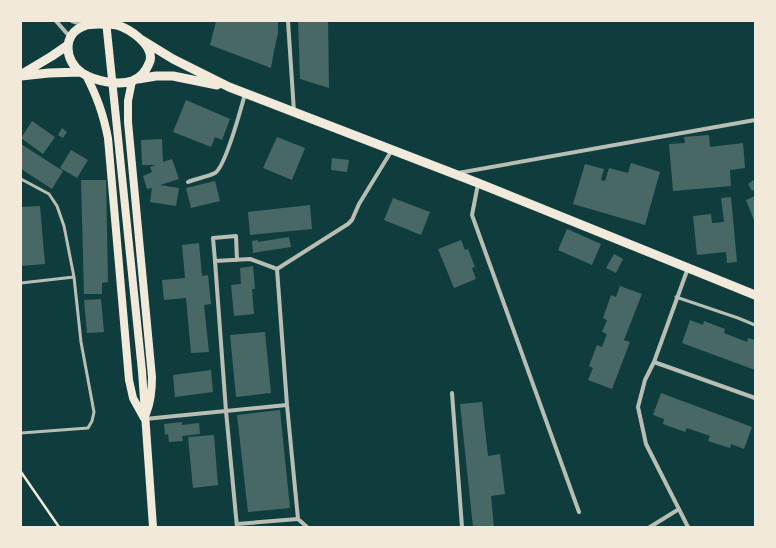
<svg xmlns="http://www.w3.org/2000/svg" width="776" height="548" font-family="'Fira Sans',sans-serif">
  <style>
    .building { fill: #486865 }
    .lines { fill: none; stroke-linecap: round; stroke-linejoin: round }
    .path { stroke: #f1e9da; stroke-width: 2.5 }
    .service { stroke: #b8beb3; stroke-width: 3 }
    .minor { stroke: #b8beb3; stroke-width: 4 }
    .secondary { stroke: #f1e9da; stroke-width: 8 }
    .primary { stroke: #f1e9da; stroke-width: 9 }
  </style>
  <rect width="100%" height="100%" fill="#0f3d3e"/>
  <path class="building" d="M216,21H278V33L274,51L271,68L210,45Z
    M298,21H328L329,88L300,79Z
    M186,100L230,119L222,140L215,137L211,147L173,132Z
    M32,121L55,137L43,154L21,138Z
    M62,128L67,132L63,138L58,135Z
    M709,135L710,147L743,143L745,168L730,170L731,186L673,191L669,144L685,143L684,137Z
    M277,137L305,148L292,180L263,168Z
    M162,139L163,162L172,159L179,179L160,185L179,188L176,206L150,202L152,188L147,189L143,176L152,172L150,167L156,165H142L141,140Z
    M21,144L63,171L52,189L21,169Z
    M71,150L88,160L77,178L60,168Z
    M332,158L349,160L347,172L331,170Z
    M631,163L660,172L645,225L573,204L585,164L604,169L601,180L605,181L609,168L628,173Z
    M755,179V189L752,191L748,184Z
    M81,180H106L108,282L102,283V294H84Z
    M215,181L220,201L191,208L186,188Z
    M755,196V223L746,200Z
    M731,197L737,262L727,263L726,252L697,255L693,216L711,214L712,223L724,222L721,198Z
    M393,198L430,212L421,235L384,220Z
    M310,205L312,229L250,235L248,212Z
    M40,206L45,264L21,266V207Z
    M567,229L601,244L592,265L558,250Z
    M289,237L291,247L253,253L252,241L258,240V242Z
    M461,240L465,250L468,249L475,267L472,268L476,279L454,288L438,249Z
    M199,243L202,276L208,275L211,304L204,305L209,352L191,353L186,298L164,300L162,280L185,278L182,245Z
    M614,254L623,259L616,273L606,268Z
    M253,266L255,289H252L254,314L234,316L231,285L241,284L240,268Z
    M620,286L642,294L624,340L630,342L612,389L588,380L593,368L589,366L597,345L602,347L607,334L602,332L607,320L603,318L611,295L616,297Z
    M101,299L104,332L87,333L84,300Z
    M690,320L703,325L704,321L725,329L724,333L747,342L748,338L755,340V370L682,343Z
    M265,332L271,393L236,397L230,335Z
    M211,370L213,392L175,397L173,375Z
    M661,393L752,427L744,449L731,444L730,448L708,441L710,436L687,428L685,432L663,424L664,419L653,415Z
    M482,402L488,456L500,454L505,494L491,496L494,527H473L460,404Z
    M280,410L290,508L248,512L237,415Z
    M182,422V425L199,423L200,434L182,436L183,441L169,442L168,434L165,435L164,424Z
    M214,435L218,485L193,488L188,437Z"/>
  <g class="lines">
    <path class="path" d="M21,472L59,527"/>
    <path class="service" d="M21,179L49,194L57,206L64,226L74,277L81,342L94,412L92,421L88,428L21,433
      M21,283L74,277
      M676,297L738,318L755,325"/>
    <path class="minor" d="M56,21L70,37
      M72,21L84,25
      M288,21L294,112
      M458,173L755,120
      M188,182C195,179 210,176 215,173C226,166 241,108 245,94
      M478,184L472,215L579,512
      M215,261L213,238L236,236L237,260
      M688,268L654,362L645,380L638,407L646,444L688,527
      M654,362L755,398
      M452,393L462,527
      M145,419L287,405
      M298,519L307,527
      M237,524L298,519L287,405L277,269L348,224L352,220L359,204L392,150
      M237,527L226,411L215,261L250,259L277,269
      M650,527L679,509"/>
    <path class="secondary" d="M106,21L142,371L153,527
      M86,75C97,97 103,113 108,138L129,380L133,398L144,418
      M132,81L128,101V122L152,377C152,390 151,402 146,414"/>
    <path class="primary" d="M99,24C105,24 111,24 117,25C130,29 154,45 150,61C147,69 141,78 132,81C118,86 95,81 82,73C64,61 62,34 84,26C88,24 94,24 99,24Z
      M142,40L173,59L229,87L478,183L755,295
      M22,74L52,56L68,45
      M21,76L49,73L81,72
      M138,79L156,76H173L217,85"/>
  </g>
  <rect width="776" height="548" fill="none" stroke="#f1e9da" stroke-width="44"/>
</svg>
